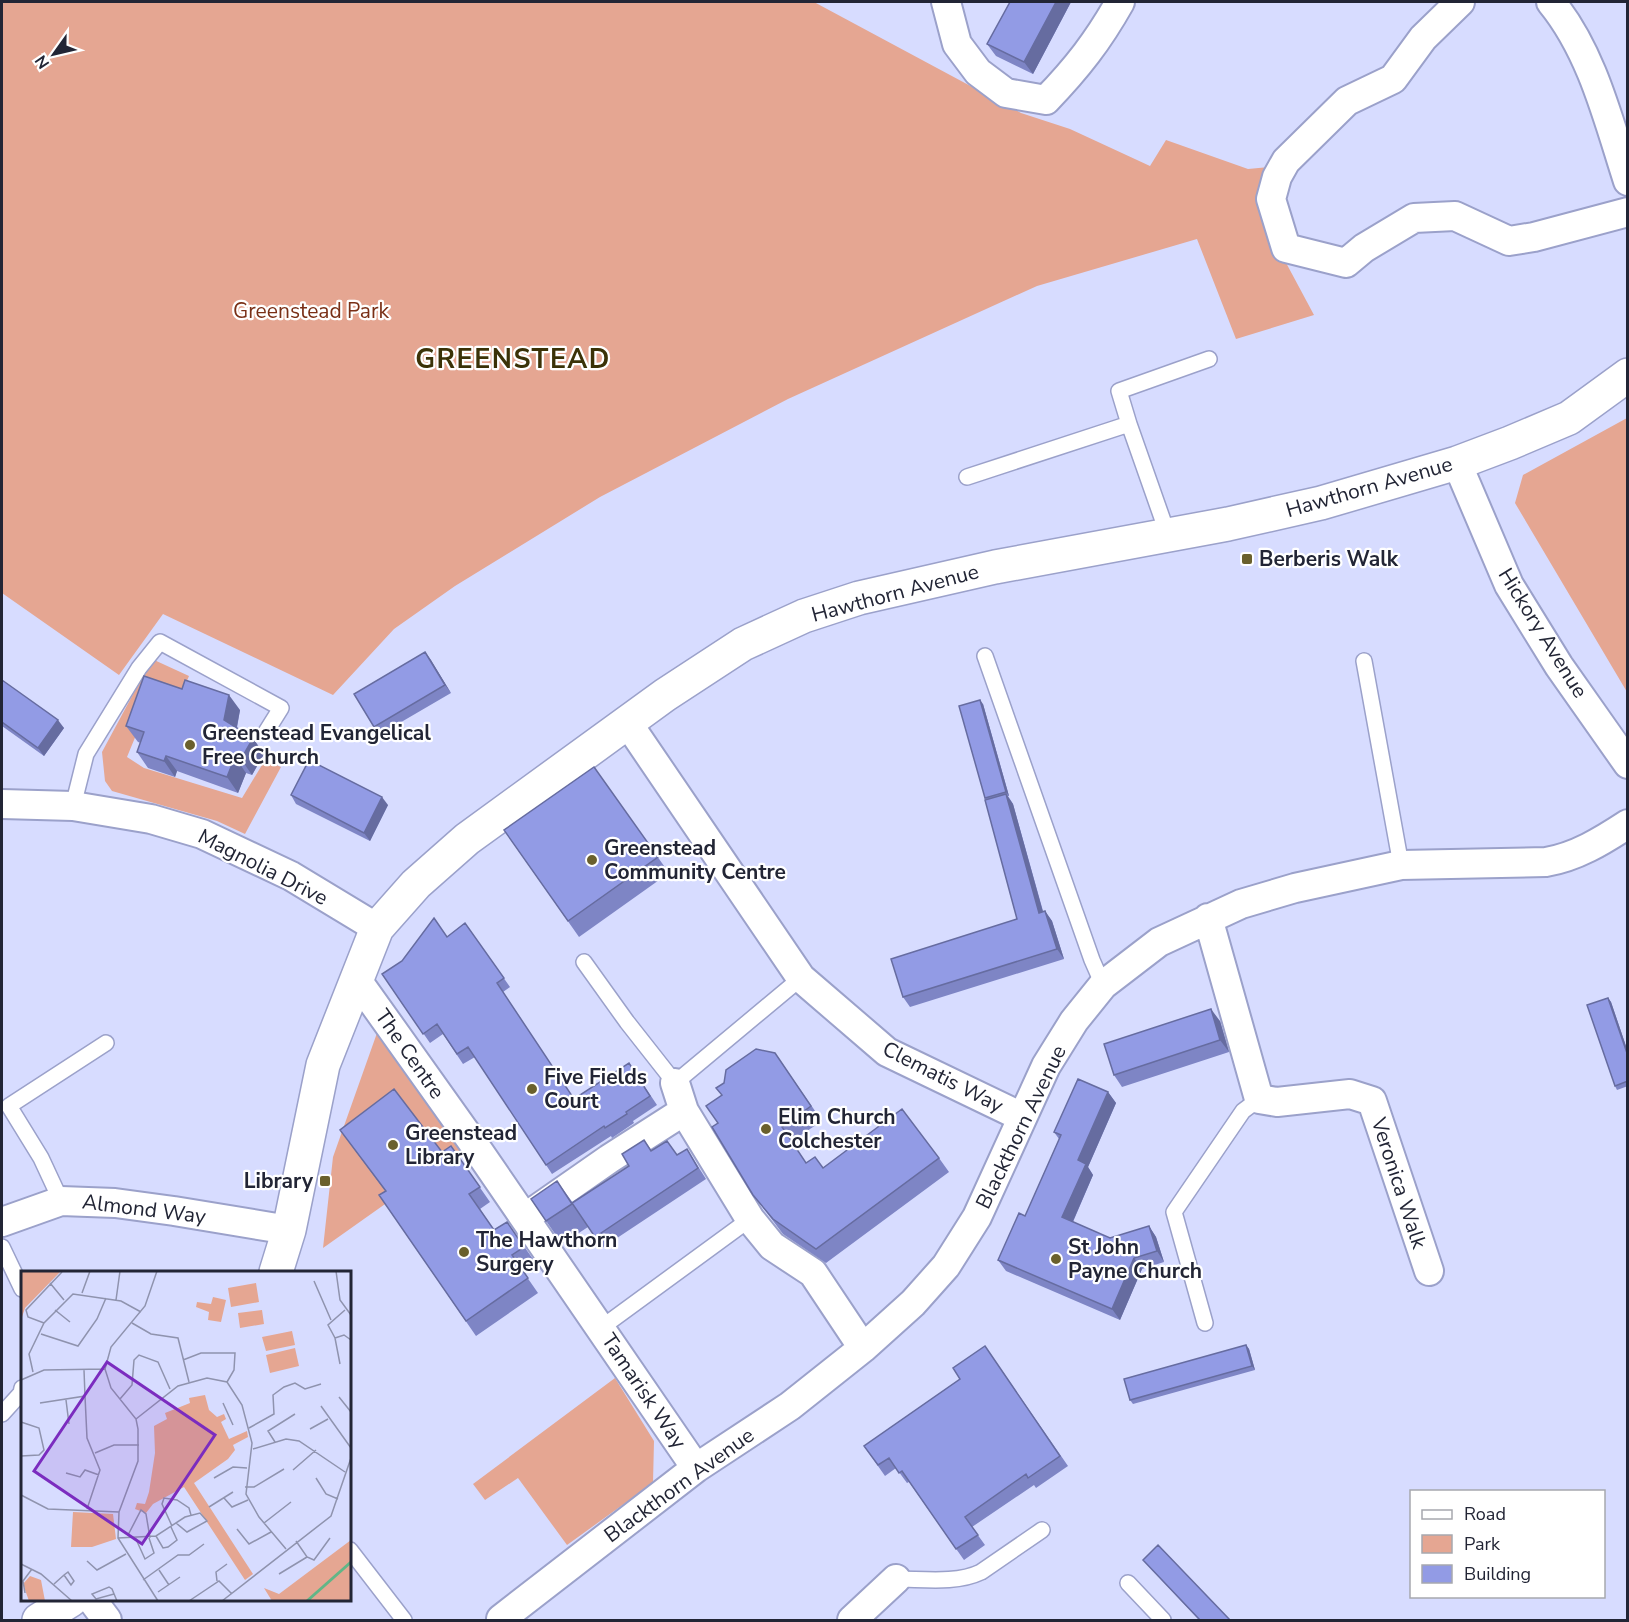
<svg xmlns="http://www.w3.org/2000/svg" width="1629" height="1622" font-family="'Nunito Sans',sans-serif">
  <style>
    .green { fill: #e5a692 }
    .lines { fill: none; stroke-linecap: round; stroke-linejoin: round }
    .lane-casing { stroke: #9ba1ca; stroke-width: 18 }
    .street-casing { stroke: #9ba1ca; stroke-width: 32 }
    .secondary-casing { stroke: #9ba1ca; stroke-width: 36 }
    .lane { stroke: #fff; stroke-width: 15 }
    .street { stroke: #fff; stroke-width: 28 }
    .secondary { stroke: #fff; stroke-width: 33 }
    .wall { fill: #7e85c5 }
    .shaded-wall { fill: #666ca0 }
    .building { fill: #929be5; stroke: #666ca0; stroke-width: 1.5 }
    .poi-dot { fill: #6a602d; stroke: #fff; stroke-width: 2 }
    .labels { text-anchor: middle; stroke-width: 4.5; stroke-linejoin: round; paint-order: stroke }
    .park-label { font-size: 21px; fill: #792f16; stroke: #fff }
    .street-label { font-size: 21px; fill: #222535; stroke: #fff }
    .poi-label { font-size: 21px; font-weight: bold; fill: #222535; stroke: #fff; text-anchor: start }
    .district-label { font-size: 27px; font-weight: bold; letter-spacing: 1.5px; fill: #3b3207; stroke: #fff }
    .inset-river { fill: none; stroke: #61b687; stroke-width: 3 }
    .inset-road { fill: none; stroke: #8f93ae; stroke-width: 1.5 }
    .view { fill: #7b2cbf; fill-opacity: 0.15; stroke: #7b2cbf; stroke-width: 3 }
    .inset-edge { fill: none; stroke: #222535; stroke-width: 3 }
  </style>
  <rect width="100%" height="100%" fill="#d7dcff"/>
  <path class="green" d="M2,2H814L1021,113L1070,129L1150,166L1166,140L1248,169L1279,166L1284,259L1314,315L1236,339L1197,239L1037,286L788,399L600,497L455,586L394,629L333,695L163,614L119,675L2,593Z
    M1627,418V692L1515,503L1523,475Z
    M152,659L189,676L181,695L155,689L127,757L144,768L242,798L265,760L281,767L245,834L217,821L112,791L105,781L102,752Z
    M377,1033L460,1151L323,1248L333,1157Z
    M615,1378L654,1441L653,1483L567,1545L518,1478L485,1500L473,1484Z"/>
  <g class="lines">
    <g class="lane-casing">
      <path id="lane" d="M1129,424L1119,391L1209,359
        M967,477L1129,424L1168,535
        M985,656L1092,960L1103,985
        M1364,661L1401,865
        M73,806L86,754L139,668L160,642L281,708L266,732
        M584,962L627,1022L675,1083L801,978
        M61,1201L41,1158L9,1106L106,1043
        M2,1247L22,1289
        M1205,1323L1174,1212L1243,1111L1259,1099
        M601,1328L750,1219
        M2,1414L21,1393L22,1388
        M350,1550L404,1620
        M896,1579C923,1579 956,1584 981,1572L1042,1530
        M1128,1583L1163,1620"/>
    </g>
    <g class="street-casing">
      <path id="street" d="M946,2L957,44L978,72L1006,93L1046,100C1077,68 1098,41 1120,2
        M1460,2L1423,38L1393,79L1347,101L1286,161L1277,177L1271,199L1286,248L1346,263L1364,248L1414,218L1455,216L1509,241L1534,237L1628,212
        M1551,2C1592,52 1608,119 1628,181
        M1457,463L1509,585L1559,666L1628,764
        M627,722L801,978L887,1052L1022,1117
        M2,804L73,806L151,819L202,834L291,876L377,928
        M1208,918L1259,1099L1277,1102L1350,1094L1372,1101L1429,1271
        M357,980L471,1140L696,1468
        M684,1111L750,1219L772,1246L813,1273L863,1348
        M533,1212L609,1159L684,1111L675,1083
        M2,1222L61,1201L115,1203L174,1211L289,1230
        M92,1600L107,1620
        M501,1619L696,1468L790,1406L863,1348L913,1303L946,1266L977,1217L1046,1066L1074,1021L1103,985L1159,942L1241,904L1295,888L1401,865L1546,862C1576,857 1602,841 1628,824
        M852,1620L896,1579"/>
    </g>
    <g class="secondary-casing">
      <path id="secondary" d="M276,1272L289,1230L323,1065L377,928L416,884L467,839L665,695L743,644L804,616L859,598L995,567L1228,524L1321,503L1457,463L1510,443L1569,418L1628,375
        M39,1620L71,1600"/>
    </g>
    <use href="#lane" class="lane"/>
    <use href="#street" class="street"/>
    <use href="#secondary" class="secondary"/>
  </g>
  <path class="wall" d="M1010,2H1071L1033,74L996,56L987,44Z
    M425,652L451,693L379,735L374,727Z
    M2,680L64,728L44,756L2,726Z
    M983,704L1009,796H1008L1013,804L1043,911H1045L1052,921L1064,959L910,1007L903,997L1017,919L985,798Z
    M240,710L237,728L264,754L252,775L246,773L238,793L177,771L175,777L148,768L137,752L141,743L138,742L126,726Z
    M594,767L669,873L579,937L504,830Z
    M291,795L388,805L370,841L296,804Z
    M465,923L510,987L503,992L574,1099L629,1063L657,1105L633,1121L634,1123L612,1138L611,1136L552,1174L475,1057L463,1064L443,1034L430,1043L382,974L447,937Z
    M1608,998L1611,1002L1628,1052V1086L1617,1090L1615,1086Z
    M1220,1021L1229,1052L1122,1087L1114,1075Z
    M775,1053L822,1121L792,1141L806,1163L823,1168L939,1158L949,1172L826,1263L783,1234L764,1209L753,1195L718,1123Z
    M1108,1092L1116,1103L1088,1167L1093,1175L1073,1222L1110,1238L1149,1226L1156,1237L1164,1262L1142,1269L1120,1320L1006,1271L998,1260L1025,1216L1059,1139L1054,1132Z
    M340,1130L442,1152L451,1146L490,1202L480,1209L494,1230L507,1222L535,1262L522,1270L538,1293L476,1336L379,1195L385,1191Z
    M644,1140L652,1151L678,1155L687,1149L706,1179L602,1248L584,1221L588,1227L562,1244L531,1199L557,1181L573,1203L629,1166Z
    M1246,1345L1249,1349L1255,1370L1133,1404L1130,1400Z
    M985,1346L1068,1466L1036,1488L1034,1485L972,1527L985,1545L964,1560L909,1482L907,1483L896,1468L885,1476L864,1446L960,1379Z
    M1143,1560L1230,1620H1199Z"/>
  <path class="shaded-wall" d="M1056,2H1071L1033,74L1024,62Z
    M425,652L431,660L451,693L445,685Z
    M229,695L240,710L235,736L224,720Z
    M980,700L983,704L1009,796L1006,792Z
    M58,720L64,728L44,756L38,748Z
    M253,738L264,754L252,775L241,759Z
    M166,756L177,771L175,777L164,761Z
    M235,757L246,773L238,793L227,777Z
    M1006,794L1013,804L1046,923L1039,913Z
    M382,797L388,805L370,841L364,833Z
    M1045,911L1052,921L1064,959L1057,949Z
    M1608,998L1611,1002L1628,1052V1056Z
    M1211,1009L1220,1021L1229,1052L1220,1040Z
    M1108,1092L1116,1103L1088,1167L1093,1175L1070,1228L1062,1217L1078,1160Z
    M1149,1226L1156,1237L1164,1262L1157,1251Z
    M1134,1258L1142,1269L1120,1320L1112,1309Z
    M1246,1345L1249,1349L1255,1370L1252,1366Z"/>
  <path class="building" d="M1010,2H1056L1024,62L987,44Z
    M425,652L445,685L374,727L354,694Z
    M144,676L182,689L185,680L229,695L224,720L253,738L241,759L235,757L227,777L166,756L164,761L137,752L144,732L126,726Z
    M2,680L58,720L38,748L2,722Z
    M980,700L1006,792L985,798L959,706Z
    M309,760L382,797L364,833L291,795Z
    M594,767L658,857L568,921L504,830Z
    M1006,794L1039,913L1045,911L1057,949L903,997L891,959L1017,919L985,800Z
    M434,918L447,937L465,923L504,978L497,983L574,1099L629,1063L650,1096L626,1112L627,1114L605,1128L604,1126L546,1165L468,1047L457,1054L437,1024L423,1034L382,974L402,961Z
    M1608,998L1628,1056V1081L1615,1086L1587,1005Z
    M1211,1009L1220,1040L1114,1075L1104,1044Z
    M756,1049L775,1053L811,1106L782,1127L806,1163L815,1157L823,1168L902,1109L939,1158L816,1249L773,1219L753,1195L712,1127L718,1123L706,1106L722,1095L716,1088L724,1083L726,1070Z
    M1078,1079L1108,1092L1078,1160L1086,1164L1062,1217L1110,1238L1149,1226L1157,1251L1134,1258L1112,1309L998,1260L1019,1213L1025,1216L1061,1135L1054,1132Z
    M394,1089L442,1152L451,1146L480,1187L469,1194L494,1230L507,1222L524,1247L512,1255L528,1278L466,1321L379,1195L386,1191L340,1130Z
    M644,1140L651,1151L667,1141L677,1155L687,1149L698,1168L595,1237L572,1203L629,1166L622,1154Z
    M557,1181L572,1204L546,1221L531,1199Z
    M1246,1345L1252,1366L1130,1400L1124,1379Z
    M985,1346L1060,1456L1028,1478L1026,1474L965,1517L978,1535L956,1549L902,1471L899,1473L889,1458L878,1465L864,1446L960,1379L953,1368Z
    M1158,1545L1230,1620H1200L1143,1560Z"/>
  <g class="poi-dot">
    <rect x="1241" y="553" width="12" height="12" rx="3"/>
    <circle cx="190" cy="745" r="6"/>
    <circle cx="592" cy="860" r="6"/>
    <circle cx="532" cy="1089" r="6"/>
    <circle cx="766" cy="1129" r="6"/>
    <circle cx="393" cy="1145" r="6"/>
    <rect x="319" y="1175" width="12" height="12" rx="3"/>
    <circle cx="464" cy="1252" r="6"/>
    <circle cx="1056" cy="1259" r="6"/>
  </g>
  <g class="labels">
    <g class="park-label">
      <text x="311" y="318">Greenstead Park</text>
    </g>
    <g class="street-label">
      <text transform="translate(1369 487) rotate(-16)" y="7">Hawthorn Avenue</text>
      <text transform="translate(895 593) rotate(-15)" y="7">Hawthorn Avenue</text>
      <text transform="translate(1543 633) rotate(58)" y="7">Hickory Avenue</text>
      <text transform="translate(263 867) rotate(27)" y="7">Magnolia Drive</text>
      <text transform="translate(410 1054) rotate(55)" y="7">The Centre</text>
      <text transform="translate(943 1077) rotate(27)" y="7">Clematis Way</text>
      <text transform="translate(1021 1127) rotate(-64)" y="7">Blackthorn Avenue</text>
      <text transform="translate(1399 1183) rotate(72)" y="7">Veronica Walk</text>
      <text transform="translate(144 1209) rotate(7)" y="7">Almond Way</text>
      <text transform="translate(644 1391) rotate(56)" y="7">Tamarisk Way</text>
      <text transform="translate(679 1485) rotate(-36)" y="7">Blackthorn Avenue</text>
    </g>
    <g class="poi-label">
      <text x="1259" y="566">Berberis Walk</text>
      <text x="202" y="740">Greenstead Evangelical<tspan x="202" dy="24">Free Church</tspan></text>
      <text x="604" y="855">Greenstead<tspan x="604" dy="24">Community Centre</tspan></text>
      <text x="544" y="1084">Five Fields<tspan x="544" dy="24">Court</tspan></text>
      <text x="778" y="1124">Elim Church<tspan x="778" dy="24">Colchester</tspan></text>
      <text x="405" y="1140">Greenstead<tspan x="405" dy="24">Library</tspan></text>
      <text x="313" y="1188" text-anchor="end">Library</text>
      <text x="476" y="1247">The Hawthorn<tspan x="476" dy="24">Surgery</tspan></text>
      <text x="1068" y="1254">St John<tspan x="1068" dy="24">Payne Church</tspan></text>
    </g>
    <g class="district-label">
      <text x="513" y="368">GREENSTEAD</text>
    </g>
  </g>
  <g transform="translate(21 1271)">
    <rect width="330" height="330" fill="#d7dcff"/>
    <path d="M0,0H40L4,37L0,49ZM235,12L238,31L210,36L207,17ZM192,26L205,29L200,51L187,49L188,41L175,36L176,31L190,33ZM241,39L243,53L219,57L217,42ZM271,60L274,74L245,80L241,66ZM274,77L278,95L249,102L245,84ZM184,124L188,139L196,146L203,143L205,148L200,151L208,168L226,160L227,166L212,174L214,179L207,188L173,212L232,303L224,309L163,216L132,233L125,242L114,238L116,232L124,233L128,221L134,182L133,155L146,148L144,142L169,132L168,127ZM52,241L92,243L95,268L71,276H50ZM330,269V330H251L243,317L258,323ZM9,305L20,309L24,330H8L2,313Z" fill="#e5a692"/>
    <path class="inset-river" d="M286,330L330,291"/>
    <path class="inset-road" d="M136,0L124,35L90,76L84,98L90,117L115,148L117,158V190L98,241L97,267L137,330M315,0L319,29L330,44M293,10L310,49M29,12L43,29M61,22L69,0M95,29L99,0M34,39L49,51M23,52L7,46L5,39L41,1M111,52L130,63L157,67L168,111M20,63L57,75L76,48L85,27M314,67L323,64L330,69M162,89L180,82H214L213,99L206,111M319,93L314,67L307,54L324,39M12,101L8,83L23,52L52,23L100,30L120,41M0,109L23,99L84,98M64,125L66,167L79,199L66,238M318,126L330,141M99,128L111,114L113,89L118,84L137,91L149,118M45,129L48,153M19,132L64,125L63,99M202,132L212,154M300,135L330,177M115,148L157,115L186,107L206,111L221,134L231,172L225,223L238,246L265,278M0,151L18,157L23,179L18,184L0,185M228,157L253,143L252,124L263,116L274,112L284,118L300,113M289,158L307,148M254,171L247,160L274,143M232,178L265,168L278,170L324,201M74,182L93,174H118M272,199L295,179M45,202L59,206L64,199L78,204M193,207L212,196L226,197M295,207L305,223L317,228M224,216H233L263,198M0,224L27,238L98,241M203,227L211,236L227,229M188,236L212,221M243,252L270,231M151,255L141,233L143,227L156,229L168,237L170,244M216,258L228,273L250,261M107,264L120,239L125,243L129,267M135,265L142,277L147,276L156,269L150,256M114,266L124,288L133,282L128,267M97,267L135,265L164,246L179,242L186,250L166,261L155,252M275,270L286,286L293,289L309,267M66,290L76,299L105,283M0,293L20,303L51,330M138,299L148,314M258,303L286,286M122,309L157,284H168L183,273M196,310L195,301L206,293M33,313L43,304L47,301L53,310L50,314L43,304M137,321L159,306M4,322L2,310L11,298M93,323L75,328L71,323L88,316L91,318L96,330M168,330L198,310L211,323M201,330L310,245L330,187"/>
    <path class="view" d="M86,91L194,164L121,273L13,200Z"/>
    <rect width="330" height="330" class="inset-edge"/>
  </g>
  <rect width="1629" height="1622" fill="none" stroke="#222535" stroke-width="6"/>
  <rect x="1410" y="1490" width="195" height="108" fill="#ffffff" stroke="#a7a8ae" stroke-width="1.5"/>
  <rect x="1422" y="1510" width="30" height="9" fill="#ffffff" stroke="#a7a8ae" stroke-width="1.5"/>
  <text x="1464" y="1520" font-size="18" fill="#222535">Road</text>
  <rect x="1422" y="1535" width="30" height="18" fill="#e5a692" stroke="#a7a8ae" stroke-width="1.5"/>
  <text x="1464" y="1550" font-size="18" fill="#222535">Park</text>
  <rect x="1422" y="1565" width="30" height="18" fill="#929be5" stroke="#a7a8ae" stroke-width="1.5"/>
  <text x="1464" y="1580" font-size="18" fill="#222535">Building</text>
  <g transform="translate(54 54) rotate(236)" stroke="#ffffff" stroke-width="4.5" paint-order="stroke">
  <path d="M0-4.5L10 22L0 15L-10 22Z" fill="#222535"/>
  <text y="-9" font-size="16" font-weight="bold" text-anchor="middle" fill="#222535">N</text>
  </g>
</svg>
